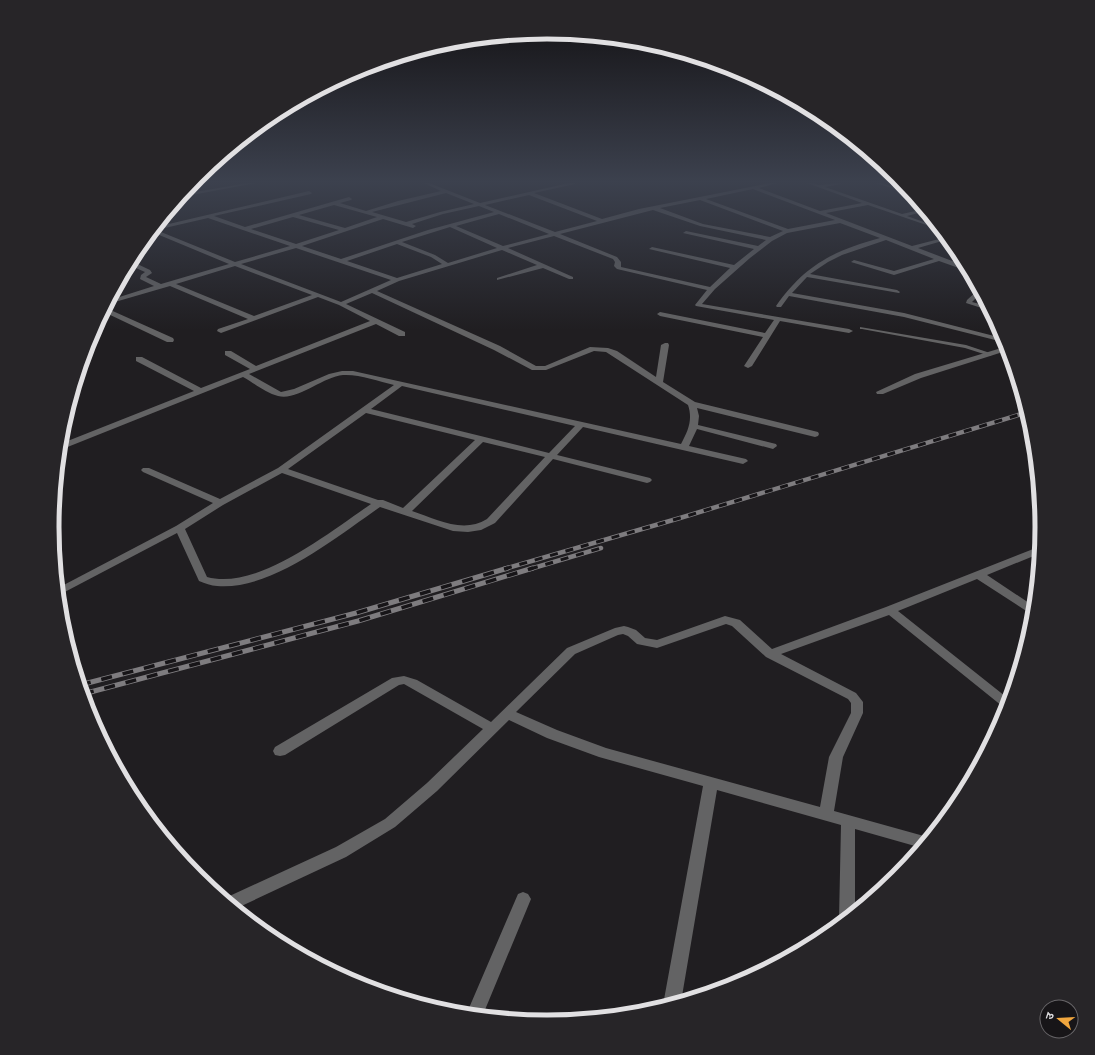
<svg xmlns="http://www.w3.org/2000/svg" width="1095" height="1055" font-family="Roboto,'Noto Sans Devanagari',sans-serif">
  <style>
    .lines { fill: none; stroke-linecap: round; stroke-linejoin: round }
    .lane { fill: #636364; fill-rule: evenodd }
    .street { fill: #636364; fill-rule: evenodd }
    .rail-far1-casing { stroke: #7e7c7f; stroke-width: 4.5 }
    .rail-casing { stroke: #7e7c7f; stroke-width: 5 }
    .rail-far1 { stroke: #171518; stroke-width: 3; stroke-dasharray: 8; stroke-linecap: butt }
    .rail { stroke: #171518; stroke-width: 3.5; stroke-dasharray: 11; stroke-linecap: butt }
    .rim { fill: none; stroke: #e1e0e2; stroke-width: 5 }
  </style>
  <rect width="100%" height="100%" fill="#201e21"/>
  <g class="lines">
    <path class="lane" d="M860,327L966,345L993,354L990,356L965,348L862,329H860Z"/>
    <path class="street" d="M248,183H256L181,197L183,194Z
      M424,183H429L480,203L569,183H575V184L534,193L602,219L639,209L770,183H777L759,188L820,211L862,203L807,183H812L819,185L841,183V184L825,187L902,214L924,209L926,211L907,216L938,227L941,230L868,205L826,213L912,246L947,237L949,239L918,248L968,267L970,272L939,261L894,275L851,262L854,260L894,271L934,259L886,240L842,255L828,262L810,274L897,290L900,292L899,293L807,277L792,293L904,313L1006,339L1007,343L904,317L789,296L781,307H777L776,306C805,265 833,251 880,238L840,223L787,233L772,241L750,258L715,289L702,304L849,329L853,331L849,333L780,321L752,366L748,368L744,366L763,337L660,316L657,314L660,312L765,333L774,320L696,306L695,305L707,290L617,269L614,266L615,262L613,259L554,236L508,248L573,277V279H569L543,268L497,280V278L537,265L502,250L399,281L377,291L500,346L536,366H545L590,347L608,348L617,351L656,377L661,345L665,343H668L669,345L663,382L695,402L818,432L819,434L818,436L815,437L697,408L699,416L698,425L776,444L777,446L773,449L697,429L689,446L746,459L748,461L743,464L583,427L557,455L650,478L652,480L650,482L647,483L553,459L495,523L481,530L468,532L453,531L380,507C338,536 271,591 217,586C211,586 205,583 199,581L177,533L59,595L58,588L176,526L213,503L143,472L141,470L143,468H149L220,499L278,468L394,385C378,381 359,374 343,375C322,377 298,401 278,396C266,393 254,383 243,377L60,450V444L194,391L136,361V357H142L201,388L250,369L225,355V351H231L256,366L370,321L339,305L318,297L221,333L217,331L218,329L248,319L170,286L108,304L110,300L154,286L140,279L141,275L145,272L129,265L131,261L150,270L152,273L146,277L161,284L229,264L152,232L156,227L309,191L312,193L311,194L214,216L245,227L349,197L352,199L351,200L340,203L366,211L398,201L441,191ZM753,189L835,220L788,229L706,199ZM446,193L474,204L440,212L406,222L372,212ZM529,195L597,221L555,232L485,205ZM700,200L783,231L770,237L703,224L660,208ZM334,205L377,217L345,228L299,215ZM479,206L494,212L428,230L341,259L302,246L383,219L413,228L416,226L412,224L443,214ZM653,210L700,226L766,240L758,246L686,231L683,233L754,249L734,265L652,247L649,249L730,268L710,287L621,267V262L617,257L560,234ZM499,214L549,234L503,246L456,226ZM293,217L339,230L296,244L251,229ZM208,218L290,246L235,262L156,230ZM450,227L497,248L448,263L435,255L402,242ZM397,244L431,257L442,264L397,278L347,261ZM296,248L391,280L341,302L241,264ZM235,266L312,295L254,316L176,284ZM372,293L494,350L532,370H546L594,351L606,352L688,405C693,420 688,431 681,444L353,371H342L329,374L294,389L281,392L249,374L376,324L399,336H405V332L346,304ZM402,386L575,426L549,453L371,409ZM366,413L475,440L403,508L383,500H378L288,469ZM483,442L545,457L487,519C463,534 436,519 412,511ZM282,473L371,504C331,531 258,591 207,577L185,529L223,505Z
      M876,183H881L910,192L913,195Z
      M979,289L981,293L972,302L988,306L991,311L966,303L967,300Z
      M106,308L173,338L174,340L173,342H167L104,312Z
      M1008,346L1009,350L921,378L883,394H877L876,392L915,374Z
      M85,354L91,357V361L83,359Z
      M1041,546V553L987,575L1035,607L1034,616L977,579L898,611L1010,700L1007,710L889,615L781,654L856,693L863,702V713L843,757L834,811L931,838L922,848L855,829V913L841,924L839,919L841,825L717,790L681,1002L664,1007L663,1005L703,786L599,757L547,738L509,720L437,791L395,827L346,857L235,909L223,899L336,847L385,819L427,783L483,729L404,684L399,685L285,755L280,756L275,755L273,751L275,747L392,678L404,676L417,680L491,722L567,648L615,628L624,626L628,627L636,630L645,638L657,640L725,616L740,620L772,649L886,607ZM726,624L732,626L766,657L848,699L851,703V713L829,757L820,807L606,748L557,730L516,712L575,654L618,635L623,634L628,636L637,644L657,648Z
      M523,892L528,894L531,899L482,1017L466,1015L518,894Z"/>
    <g class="rail-far1-casing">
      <path id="rail-far1" d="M504,569L680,518L1028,412
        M530,569L601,548"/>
    </g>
    <g class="rail-casing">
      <path id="rail" d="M80,685L356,613L508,568
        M83,694L358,621L533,568"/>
    </g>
    <use href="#rail-far1" class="rail-far1"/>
    <use href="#rail" class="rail"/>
  </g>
  <linearGradient id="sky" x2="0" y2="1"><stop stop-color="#121012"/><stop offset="0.55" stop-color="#3c414e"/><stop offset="1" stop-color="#3c414e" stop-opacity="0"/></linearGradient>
  <rect width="1095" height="330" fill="url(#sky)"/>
  <path d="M0 0H1095V1055H0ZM59 527a488 488 0 1 1 976 0a488 488 0 1 1-976 0Z" fill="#272528" fill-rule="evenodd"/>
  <path class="rim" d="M59 527a488 488 0 1 1 976 0a488 488 0 1 1-976 0Z"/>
  <g transform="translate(1059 1019) rotate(288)"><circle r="19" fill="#171518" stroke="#686669"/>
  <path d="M0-3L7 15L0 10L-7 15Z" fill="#f0a63e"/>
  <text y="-6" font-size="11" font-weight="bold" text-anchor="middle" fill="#e1e0e2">उ</text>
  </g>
</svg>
